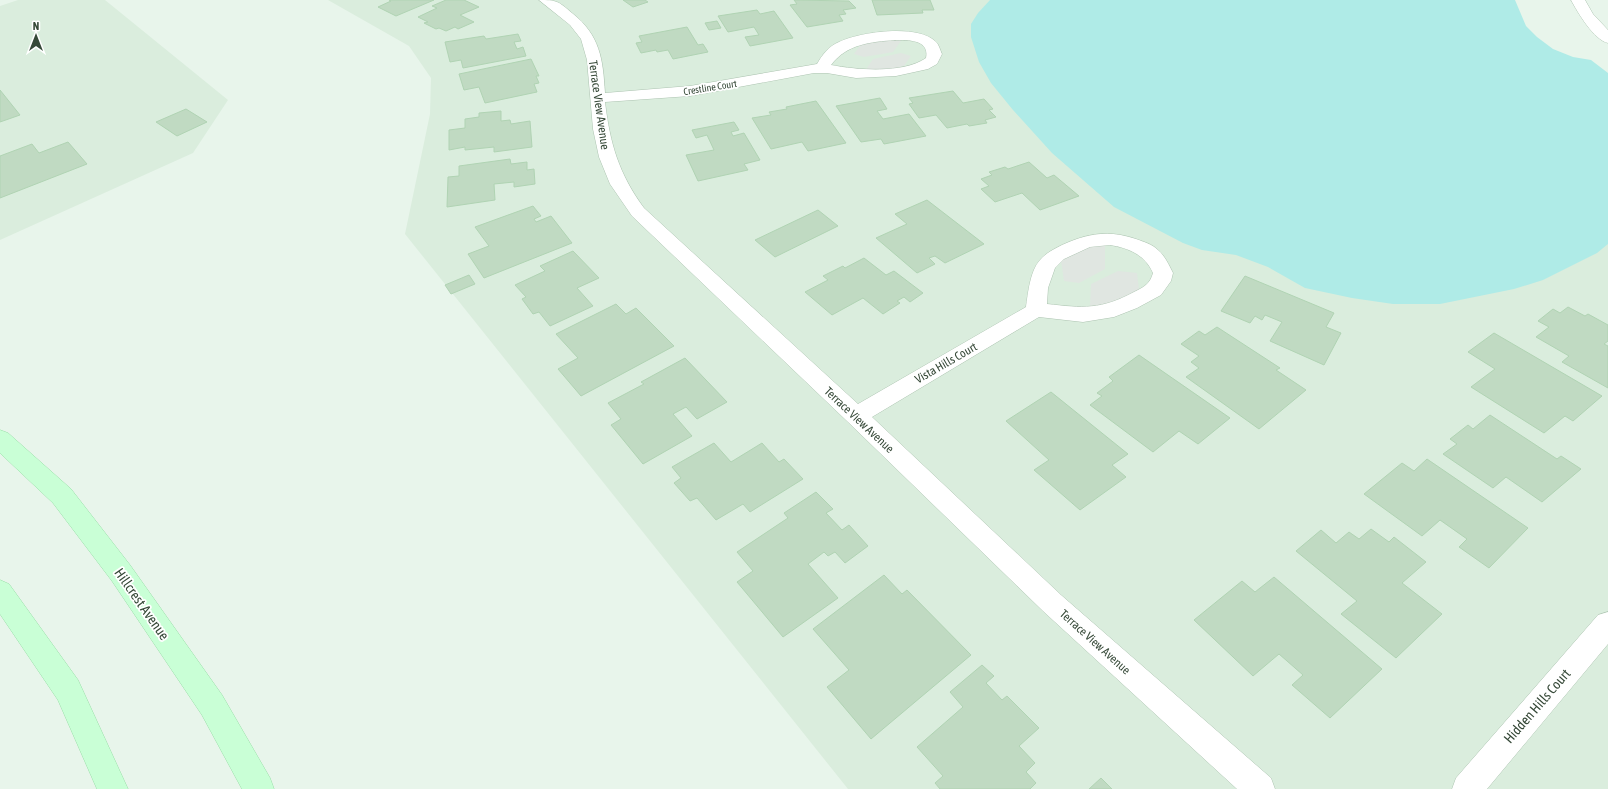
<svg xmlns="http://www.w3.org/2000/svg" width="1608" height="789" font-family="'Asap Condensed',sans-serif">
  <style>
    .residential { fill: #daeddd }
    .green { fill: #afebe7 }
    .parking { fill: #e0e6e1 }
    .building { fill: #c0dac2; stroke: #b0d3b3 }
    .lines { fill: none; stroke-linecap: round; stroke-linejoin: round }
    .minor-casing { stroke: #adc4b1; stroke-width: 1 }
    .secondary-casing { stroke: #9adea8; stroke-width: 1 }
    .minor { fill: #fff; fill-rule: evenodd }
    .secondary { fill: #c9ffd6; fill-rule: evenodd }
    .labels { text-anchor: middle; stroke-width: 3.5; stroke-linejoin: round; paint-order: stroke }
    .far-street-label { font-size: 10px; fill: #364938; stroke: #fff }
    .street-label { font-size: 12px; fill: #364938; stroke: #fff }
    .near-street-label { font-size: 14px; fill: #364938; stroke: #fff }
  </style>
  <rect width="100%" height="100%" fill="#e8f5eb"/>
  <path class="residential" d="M18,0H105L228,100L193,153L0,240V6Z
    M328,0H1474L1608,106V789H848L405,234L430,114L431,78L409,46Z"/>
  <path class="green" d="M990,0H1515L1526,26L1537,37L1553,49L1573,57L1591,60L1608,73V244L1597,253L1543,280L1514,289L1440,304H1393L1352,298L1305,288L1268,267L1236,255L1202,250L1183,243L1114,207L1052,153L1013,110L991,83L979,62L971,37V24L978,13Z"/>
  <path class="parking" d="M903,38L893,52L864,57L854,54L862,43Z
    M901,53L911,56L904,66L887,70L865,71L873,59Z
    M1105,245V269L1079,283L1064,281L1061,260L1084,248Z
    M1118,271L1137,273L1139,289L1129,296L1105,306L1090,307L1091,284Z"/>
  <path class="building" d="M389,0H434L396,16L378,7L391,1Z
    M446,0H464L479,7L460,15L474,22L458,29L455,27L446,31L439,28L436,29L424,23L428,22L418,17L437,8L432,6Z
    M623,0H645L648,2L633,7Z
    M794,0L849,1L856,8L843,10L846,14L839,15L843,21L807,27L790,5L797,4Z
    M872,0H930L934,10H922L923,13L877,15Z
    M757,10L760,14L774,11L793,38L750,46L745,37L759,35L754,27L728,32L718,16Z
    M717,21L721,28L709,30L705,23Z
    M687,27L698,45L703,44L708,52L673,59L668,50L657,52L656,50L641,53L636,43L642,42L639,36Z
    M518,34L521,41L514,42L517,49L523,47L526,56L463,68L461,60L450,62L445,42L484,36L486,39Z
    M531,59L539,76H536L539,83L534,84L537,92L485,103L479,87L464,90L459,74Z
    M0,90L20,115L0,122Z
    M953,91L963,103L984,99L993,109L989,110L996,117L985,120L987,123L969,126L967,124L947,128L936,115L919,118L909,104L913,103L909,98Z
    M880,98L887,109L877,111L883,119L909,114L926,136L884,144L881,139L861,142L836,106Z
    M816,101L846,143L808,151L802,142L771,149L752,118L771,115L769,112L787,109L786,107Z
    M186,109L207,122L177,136L156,122Z
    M501,111V121L510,120L511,124L530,121L532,147L494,152V147L465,150V147L449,150V130L465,128V119L479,117V113Z
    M734,122L739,130L731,132L733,136L744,133L760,160L744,164L748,170L698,181L686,155L714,150L707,135L696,138L692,130Z
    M68,142L87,164L0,198V156L32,144L39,153Z
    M510,159L511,164L527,162V170L534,169L535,184L514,187V182L494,184L495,200L447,207L448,177L459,176V166Z
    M1029,162L1047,178L1054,175L1079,196L1040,210L1022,193L995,202L981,189L989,186L981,179L992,175L989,172L1005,167L1008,169Z
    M927,200L984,244L945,263L935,256L929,258L935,264L917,273L876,238L907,224L895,214Z
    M533,206L541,216L534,219L536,222L551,216L572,243L484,278L468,254L489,246L475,227Z
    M818,210L838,226L775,257L755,240Z
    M573,251L599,278L577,288L593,306L550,326L539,312L533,314L522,299L526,297L515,285L545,271L540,266Z
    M864,258L886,275L894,271L923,293L910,302L904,297L897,301L900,303L883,314L863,298L832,315L805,292L828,280L823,276L843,266L845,268Z
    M469,275L475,284L451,294L445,285Z
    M1245,276L1334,313L1326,327L1341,333L1324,365L1270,341L1282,322L1265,315L1262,320L1255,316L1250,323L1221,311Z
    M616,304L626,314L636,308L674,346L581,396L558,369L578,358L556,334Z
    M1568,307L1585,316L1588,314L1608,325V341L1604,344L1608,346V388L1562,362L1569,356L1536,337L1549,327L1538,321L1553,309L1560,313Z
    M1217,327L1280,368L1276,370L1306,390L1259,429L1186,377L1199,368L1191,362L1199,356L1181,344L1199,331L1205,335Z
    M1494,333L1602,396L1573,421L1565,416L1544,433L1471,387L1495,369L1468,352Z
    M1139,355L1230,418L1198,444L1179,431L1153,452L1090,405L1102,396L1097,393L1113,381L1109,377Z
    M685,358L727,402L697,419L686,407L673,414L692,436L643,464L611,425L621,419L608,403L644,384L641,382Z
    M1051,392L1128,454L1112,465L1126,477L1080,510L1034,470L1049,460L1006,421Z
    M1490,415L1557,459L1561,456L1581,469L1542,502L1506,477L1493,488L1443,454L1457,444L1450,439L1468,425L1473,429Z
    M714,443L731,462L762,443L779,462L784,459L803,479L750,512L743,504L716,520L697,498L690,501L674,483L681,478L672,467Z
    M1427,459L1528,528L1489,568L1459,547L1467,539L1440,520L1422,536L1364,494L1402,463L1414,471Z
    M816,492L833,509L826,513L842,530L849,525L868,546L845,563L835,552L828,556L824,552L808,564L838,598L783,637L737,582L753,571L737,552L788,518L784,513Z
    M1371,529L1389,542L1394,537L1426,562L1402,583L1442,614L1396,658L1341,614L1357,601L1296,551L1321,530L1336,543L1349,532L1359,539Z
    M884,575L902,594L907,590L971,655L871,739L827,687L849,670L813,629Z
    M1274,577L1382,669L1330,718L1292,685L1303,675L1279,654L1253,676L1194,620L1242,581L1255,592Z
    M982,665L994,676L986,683L1002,700L1007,696L1039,728L1019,746L1035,763L1026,772L1036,783L1030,789H940L935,783L943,776L917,747L963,707L950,692Z
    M1101,778L1112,789H1089Z"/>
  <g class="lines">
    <g class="minor-casing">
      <path id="minor" d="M539,0C557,0 558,1 572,13C600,35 603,59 605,93L690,86L817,64C822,55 829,46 839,42C860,32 916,24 935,41C939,44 940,50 942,54L937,64L928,69L896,76L856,78L827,73H814L690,96L605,102C610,144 619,174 644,208L858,404L1026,307C1028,293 1030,271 1040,260C1046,253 1054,249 1062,245C1088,233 1109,230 1136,239C1144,242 1152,244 1158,250C1165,256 1169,265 1173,273L1171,281L1161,295L1137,308L1114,317L1083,322L1039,317L872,417L1061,595L1271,778L1275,789H1237L1043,611L848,422L632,216L610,184L599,157L593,129L587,60L581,39L570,25ZM895,40C907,40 930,39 926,58C903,74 857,70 831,65C847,44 870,42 895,40ZM1110,245C1129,248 1145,255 1153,273C1150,284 1144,287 1134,292C1101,310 1083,308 1047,304L1048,288L1055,268L1064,259L1090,247Z
        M1571,0H1585L1593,14L1608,30V43C1594,40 1578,13 1571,0Z
        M1608,612V644L1487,789H1452L1456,778L1598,615Z"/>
    </g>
    <g class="secondary-casing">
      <path id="secondary" d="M0,430L8,433L71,489L130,565L222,695L270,778L274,789H242L202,715L112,581L53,503L0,453Z
        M0,580L9,584L78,680L128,789H97L58,700L0,614Z"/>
    </g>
    <use href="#minor" class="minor"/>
    <use href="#secondary" class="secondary"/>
  </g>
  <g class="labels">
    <g class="far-street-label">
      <text transform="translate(710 87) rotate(-9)" y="4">Crestline Court</text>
    </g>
    <g class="street-label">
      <text transform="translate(599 105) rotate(82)" y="4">Terrace View Avenue</text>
      <text transform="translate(946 363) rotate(-30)" y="4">Vista Hills Court</text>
      <text transform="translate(859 420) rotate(43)" y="4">Terrace View Avenue</text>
      <text transform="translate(1095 642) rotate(42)" y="4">Terrace View Avenue</text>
    </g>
    <g class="near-street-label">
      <text transform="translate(142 604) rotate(55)" y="5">Hillcrest Avenue</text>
      <text transform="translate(1537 706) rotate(-49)" y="5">Hidden Hills Court</text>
    </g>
  </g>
  <g transform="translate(36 36)" stroke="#ffffff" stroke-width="3" paint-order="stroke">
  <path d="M0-3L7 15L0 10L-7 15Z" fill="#364938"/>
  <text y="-6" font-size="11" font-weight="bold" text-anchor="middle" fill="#364938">N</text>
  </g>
</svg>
